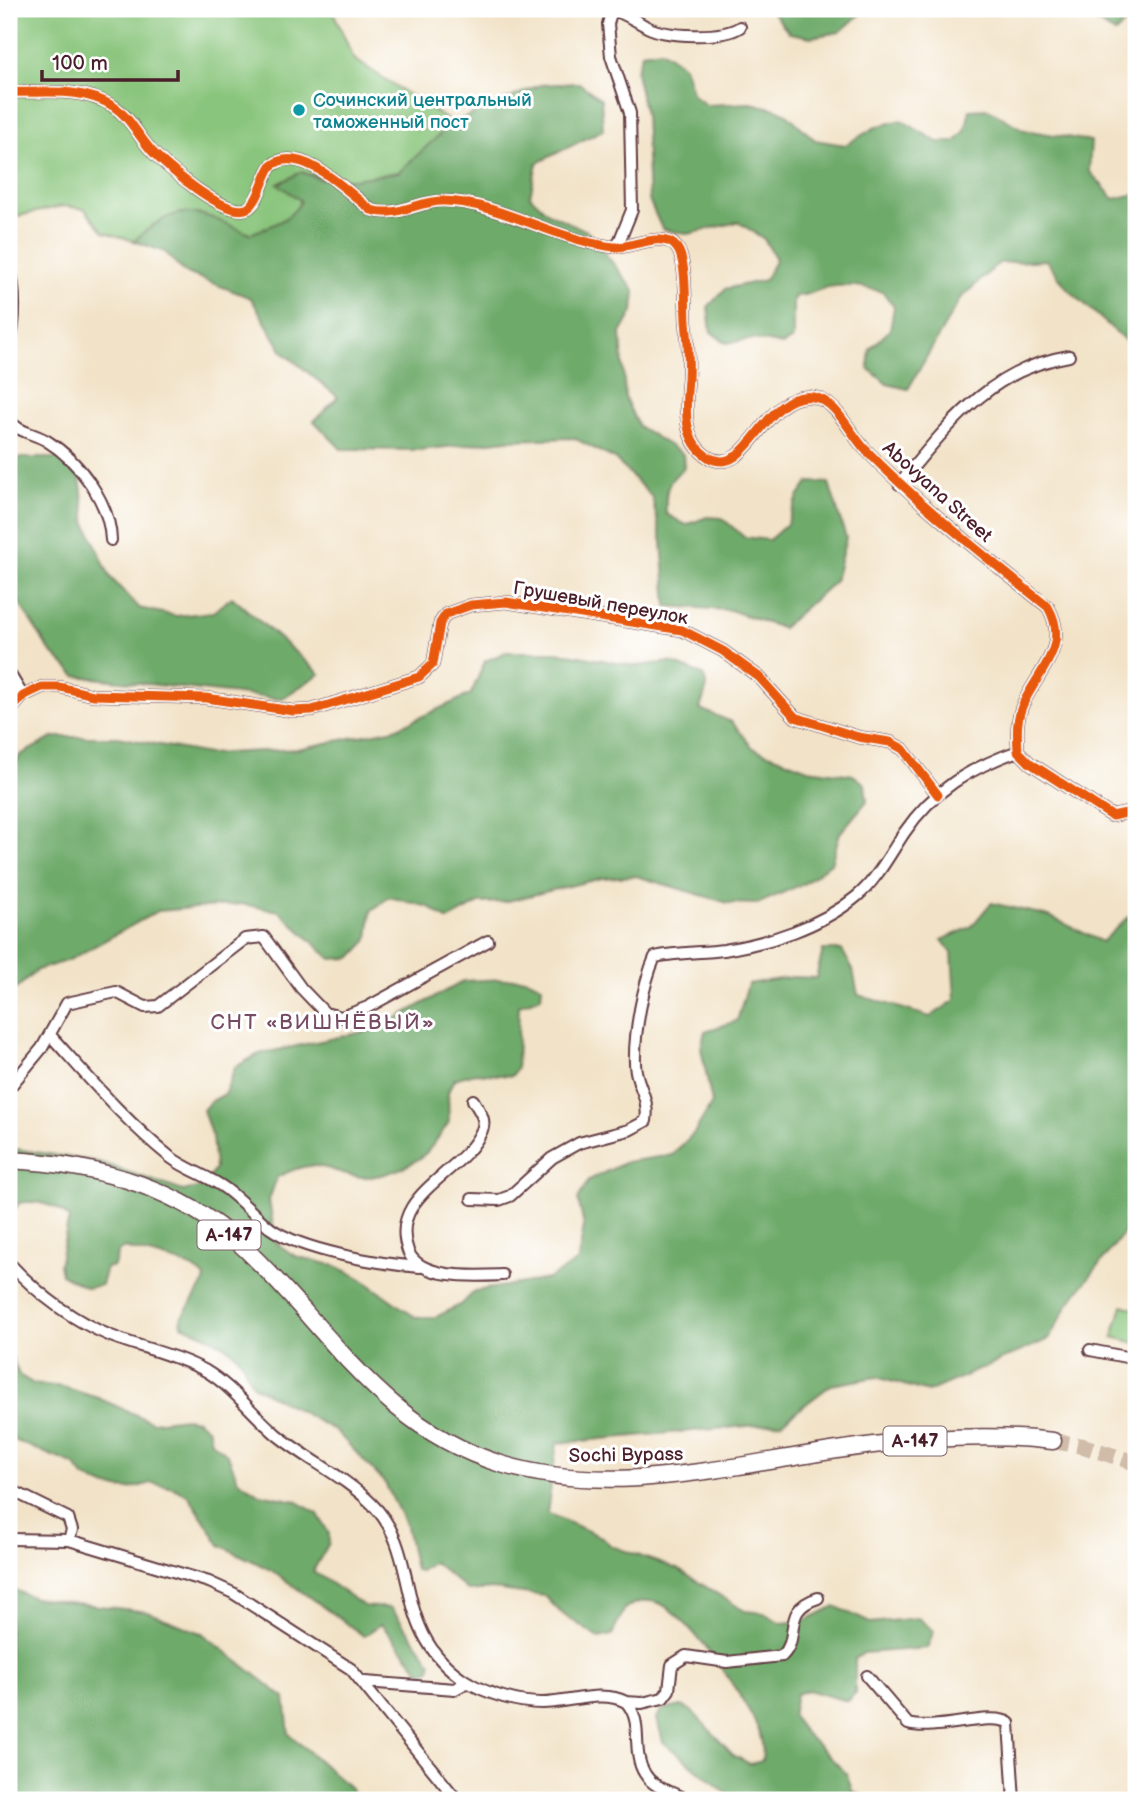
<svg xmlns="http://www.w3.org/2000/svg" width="1145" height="1809" font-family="'Balsamiq Sans',sans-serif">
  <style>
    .green { fill: #89c57b; stroke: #6a7253; stroke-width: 2 }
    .forest { fill: #6eaa6b; stroke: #5c644b; stroke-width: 2 }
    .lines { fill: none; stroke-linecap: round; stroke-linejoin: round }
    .highway-tunnel { stroke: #d0bca9; stroke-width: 16; stroke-dasharray: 16 8; stroke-linecap: butt }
    .minor-casing { stroke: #633c43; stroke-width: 14 }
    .highway-casing { stroke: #633c43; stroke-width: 19 }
    .minor { stroke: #fff; stroke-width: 10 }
    .highway { stroke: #fff; stroke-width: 16 }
    .cycleway-casing { stroke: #fff; stroke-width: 13 }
    .cycleway { stroke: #e8590c; stroke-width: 9 }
    .culture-dot { fill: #0f9aa8; stroke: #fff; stroke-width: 2.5 }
    .labels { text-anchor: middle; stroke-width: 6; stroke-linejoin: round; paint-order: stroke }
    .shield { fill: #fff; stroke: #80626b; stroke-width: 2 }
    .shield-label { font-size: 18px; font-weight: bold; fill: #4a1f2b }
    .culture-label { font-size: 19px; fill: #0d838f; stroke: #fff; text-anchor: start }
    .street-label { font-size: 19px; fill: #4a1f2b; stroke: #fff }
    .neighbourhood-label { font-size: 21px; letter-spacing: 2px; fill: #764a61; stroke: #fff }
  </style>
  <rect width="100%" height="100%" fill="#fff"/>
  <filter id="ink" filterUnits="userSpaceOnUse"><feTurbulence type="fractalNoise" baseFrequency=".0143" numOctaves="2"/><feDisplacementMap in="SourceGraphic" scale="14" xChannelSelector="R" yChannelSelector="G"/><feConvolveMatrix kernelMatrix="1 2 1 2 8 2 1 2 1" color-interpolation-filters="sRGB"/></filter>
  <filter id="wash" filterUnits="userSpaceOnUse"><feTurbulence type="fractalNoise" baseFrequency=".00686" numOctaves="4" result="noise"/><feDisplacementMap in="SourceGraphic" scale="28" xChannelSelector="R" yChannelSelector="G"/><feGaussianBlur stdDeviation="1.57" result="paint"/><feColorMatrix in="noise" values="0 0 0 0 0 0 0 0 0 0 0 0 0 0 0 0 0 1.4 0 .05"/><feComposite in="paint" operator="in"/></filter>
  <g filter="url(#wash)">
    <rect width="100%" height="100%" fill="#f2e3c8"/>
    <path class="green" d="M9,9H332L354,59L452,123C440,134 412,166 399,172C378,183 323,180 302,172C302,220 292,218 250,234C196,211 182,198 134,241L104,232L85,209L63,206L9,218Z
      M1122,1305L1136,1309V1343L1113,1337Z"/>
    <path class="forest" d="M774,9H866L840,32L811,37L790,33L773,13Z
      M1082,9H1125L1127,22L1115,33L1093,20Z
      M661,50L684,66L693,95L706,105L751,103L776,109L787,114L815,140L845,145L876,127L901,120L938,142H955L965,131L970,110L988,109L1024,130L1091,141L1089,171L1114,199L1136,194V350L1067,288L1046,260L999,263L960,299L908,389L887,384L868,368L870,349L890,330L894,307L883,292C864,287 848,283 828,287C816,290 809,296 796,296L793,299V339L782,345L753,339L726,343L711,332L708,307L725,289L765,280L776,259L764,239L738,222L688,234L662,229L649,200L645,115L636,72L642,53Z
      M579,83L601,99L603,130L537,163L530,196L548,213L587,231L635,291L633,312L621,333L625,398L638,426L683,454L684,468C666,481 665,492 666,514L686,525L707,517L722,518L744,537L769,540L787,524L798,497L809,482L829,483L846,538L835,581L782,628L730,610L667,606L662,542L652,497L615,459L574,438L507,440L420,450L341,449L314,421L338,397L283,352L251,298L184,272L165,252L134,241C182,198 196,211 250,234C270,226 290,221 301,201L278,184L301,172L320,179H355L399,172L452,123L540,85Z
      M9,458H64L80,477L86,523L110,577L139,608L176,616L213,612L232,597L320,674L281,699L76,676L50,651L9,587Z
      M506,652H557L635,666L670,662L703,675L707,687L700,709L732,722L753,748L808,769L853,775L865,784L867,801L840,833L831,863L805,883L757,904L728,903L636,876L602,878L504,902L479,903L448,920L429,907L389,897L371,911L368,940L351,958L331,959L279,911L242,904L158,911L69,960L37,970L16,989H9V778L20,755L54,737H118L208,754L297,749L395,729L471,694L485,661Z
      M991,903L1049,916L1102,942L1136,909V1176L1123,1234L1069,1303L1049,1339L928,1392L876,1377L831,1385L781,1423L557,1443L547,1513L602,1537L611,1546L677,1569L745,1611L764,1613L781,1623L804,1621L835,1606L870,1623L918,1618L934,1631L927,1648L864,1653L855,1659V1693L848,1701L807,1690L796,1694L792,1716L804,1732L847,1774L852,1791L871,1800H735L663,1742L657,1719L661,1710L682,1706L692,1711L733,1755L750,1764L762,1761C764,1749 761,1734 756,1724C743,1696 685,1610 656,1602C645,1599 635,1603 625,1608L612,1635L599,1638L561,1613L545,1596L493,1589L468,1591L434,1562L420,1571L415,1570L406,1526L385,1483L336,1431L254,1386C247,1378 246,1369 241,1361C229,1343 200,1334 182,1325L181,1318L203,1285L205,1278C192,1261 145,1254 124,1248L118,1252L114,1266L106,1268L101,1285L87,1288L61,1274L59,1265L69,1218C58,1205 36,1200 19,1203L9,1219V1148L99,1162L183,1191L202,1187L215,1169L212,1137L203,1110L210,1102L225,1094L235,1067L259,1054L377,1029L464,981L525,978L542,986L541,997L519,1005L517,1068L512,1076L475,1073L454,1079L448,1092L449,1122C442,1132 435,1144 426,1153C411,1167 375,1181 355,1176C317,1167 315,1158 277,1177L269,1200L276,1243L295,1256L336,1266L359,1277L415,1317H436L462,1304L475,1291L548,1279L578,1261L584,1226L578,1199L589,1180L626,1162L672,1155L694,1133L712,1103L701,1048L705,1031L737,1021L748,984L793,977L816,978L823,950H842L853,970L858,995L930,1017L955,1000L952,953L942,940L971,927Z
      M9,1350L19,1375L34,1384L63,1387L98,1398L152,1422L185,1418L197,1420L208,1429L211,1441L228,1455L238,1480L260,1494L296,1501L318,1514L329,1534V1543L313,1571L364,1606L391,1608L431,1662L430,1670L422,1673L381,1624L364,1636L271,1570L220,1545L188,1495L174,1488L152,1483L129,1489L107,1487L84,1477L75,1465L9,1438Z
      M9,1588L35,1598L148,1612L203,1634L285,1698L289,1734L351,1789L357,1800H9Z"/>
  </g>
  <g filter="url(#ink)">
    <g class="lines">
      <path class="highway-tunnel" d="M1053,1441L1083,1446L1136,1463"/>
      <g class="minor-casing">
        <path id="minor" d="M612,9L608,24L611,56L630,113L632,210L617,247
          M612,9C625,14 635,20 647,27C667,37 722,39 740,27
          M9,92C45,94 79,86 113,106C130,117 138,136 151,150C165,166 228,220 248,208C260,200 263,177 271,166C300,142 348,192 371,210C398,218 417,201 443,201C491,201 549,235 596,244C602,245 610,247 617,247C634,247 664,230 677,248C687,261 685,304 686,321C688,340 689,360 688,379C686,405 681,440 708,457C749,481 763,390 813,397C836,400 849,432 864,448C920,506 985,556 1048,607C1070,645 1040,669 1024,702C1016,718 1017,734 1018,751L1030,763L1112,816L1136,811
          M9,262C16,292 16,319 9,349
          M9,419C16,432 34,433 47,441C78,460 110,502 111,540
          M899,484C948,426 989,369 1069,356
          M9,673L23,696
          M9,712L23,696L42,687H60L93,695L206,698L293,711L312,710L419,677L433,664L440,623L446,614L471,605L506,602L682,630L723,651L759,677L795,717L858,737L890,742L903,749L938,795
          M50,1035C89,1078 125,1121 170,1157C187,1170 209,1176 226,1189C242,1201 255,1216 270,1228C302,1251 380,1264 420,1267
          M9,1088L42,1048L67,1003L116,992L145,1007L158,1006L245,939L264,937L301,988L325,1013L342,1017L368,1007L488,941
          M473,1100C478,1109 487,1119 482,1130C464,1174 387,1194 408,1251C419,1280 477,1276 502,1275
          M472,1199L499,1200L510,1196L552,1158L579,1143L629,1130L646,1121C650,1096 635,1084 635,1063C634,1033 643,984 655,957C678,952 701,953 724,950C769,943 821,926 856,897C876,881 890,854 904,833C933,790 970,768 1018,751
          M9,1263C38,1294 71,1320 111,1336C142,1348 177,1355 206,1371C233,1387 253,1415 277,1435C307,1459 345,1477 372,1504C424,1556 389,1631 466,1681C487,1694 518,1703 542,1703C568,1703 602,1689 626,1702C645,1723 630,1751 645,1774C654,1789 672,1791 686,1800
          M1090,1350L1136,1359
          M9,1489L68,1518L72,1530L69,1540
          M9,1539L69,1540L209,1582L233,1593L351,1669L457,1800
          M867,1676L908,1724C936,1732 992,1711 1009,1723L1014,1800
          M365,1682L455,1689L468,1682
          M626,1702L642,1703L663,1698L669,1690L672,1665L686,1656L727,1662L782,1656C802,1637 780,1610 818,1598"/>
      </g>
      <g class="highway-casing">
        <path id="highway" d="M9,1160C91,1164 176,1185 239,1243C328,1324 377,1426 501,1464C599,1494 701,1472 800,1456C883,1442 968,1431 1053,1441"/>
      </g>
      <use href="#minor" class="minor"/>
      <use href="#highway" class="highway"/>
      <g class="cycleway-casing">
        <path id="cycleway" d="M9,92C45,94 79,86 113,106C130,117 138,136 151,150C165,166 228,220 248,208C260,200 263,177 271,166C300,142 348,192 371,210C398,218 417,201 443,201C491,201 549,235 596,244C602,245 610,247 617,247C634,247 664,230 677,248C687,261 685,304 686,321C688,340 689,360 688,379C686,405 681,440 708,457C749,481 763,390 813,397C836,400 849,432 864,448C920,506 985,556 1048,607C1070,645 1040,669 1024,702C1016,718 1017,734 1018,751L1030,763L1112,816L1136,811
          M9,712L23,696L42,687H60L93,695L206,698L293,711L312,710L419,677L433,664L440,623L446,614L471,605L506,602L682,630L723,651L759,677L795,717L858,737L890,742L903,749L938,795"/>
      </g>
      <use href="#cycleway" class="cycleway"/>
    </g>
  </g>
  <circle class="culture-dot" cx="299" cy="110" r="7"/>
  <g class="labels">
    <g class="shield">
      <rect x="197.5" y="1220.5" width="63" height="29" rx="5"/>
      <rect x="883.5" y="1426.5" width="63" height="29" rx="5"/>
    </g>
    <g class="shield-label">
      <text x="229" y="1241">А-147</text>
      <text x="915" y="1447">А-147</text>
    </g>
    <g class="culture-label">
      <text x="313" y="106">Сочинский центральный<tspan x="313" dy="22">таможенный пост</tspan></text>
    </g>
    <g class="street-label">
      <text transform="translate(938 491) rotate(42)" y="7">Abovyana Street</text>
      <text transform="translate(601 602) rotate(10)" y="7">Грушевый переулок</text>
      <text transform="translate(626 1454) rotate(-1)" y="7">Sochi Bypass</text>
    </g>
    <g class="neighbourhood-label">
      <text x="323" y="1029">СНТ «ВИШНЁВЫЙ»</text>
    </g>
  </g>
  <rect width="1145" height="1809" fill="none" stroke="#fff" stroke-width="35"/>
  <path d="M42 70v10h136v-10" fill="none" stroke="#4a1f2b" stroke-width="3.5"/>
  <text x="52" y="70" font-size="21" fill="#4a1f2b" stroke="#ffffff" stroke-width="5" paint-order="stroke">100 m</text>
</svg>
